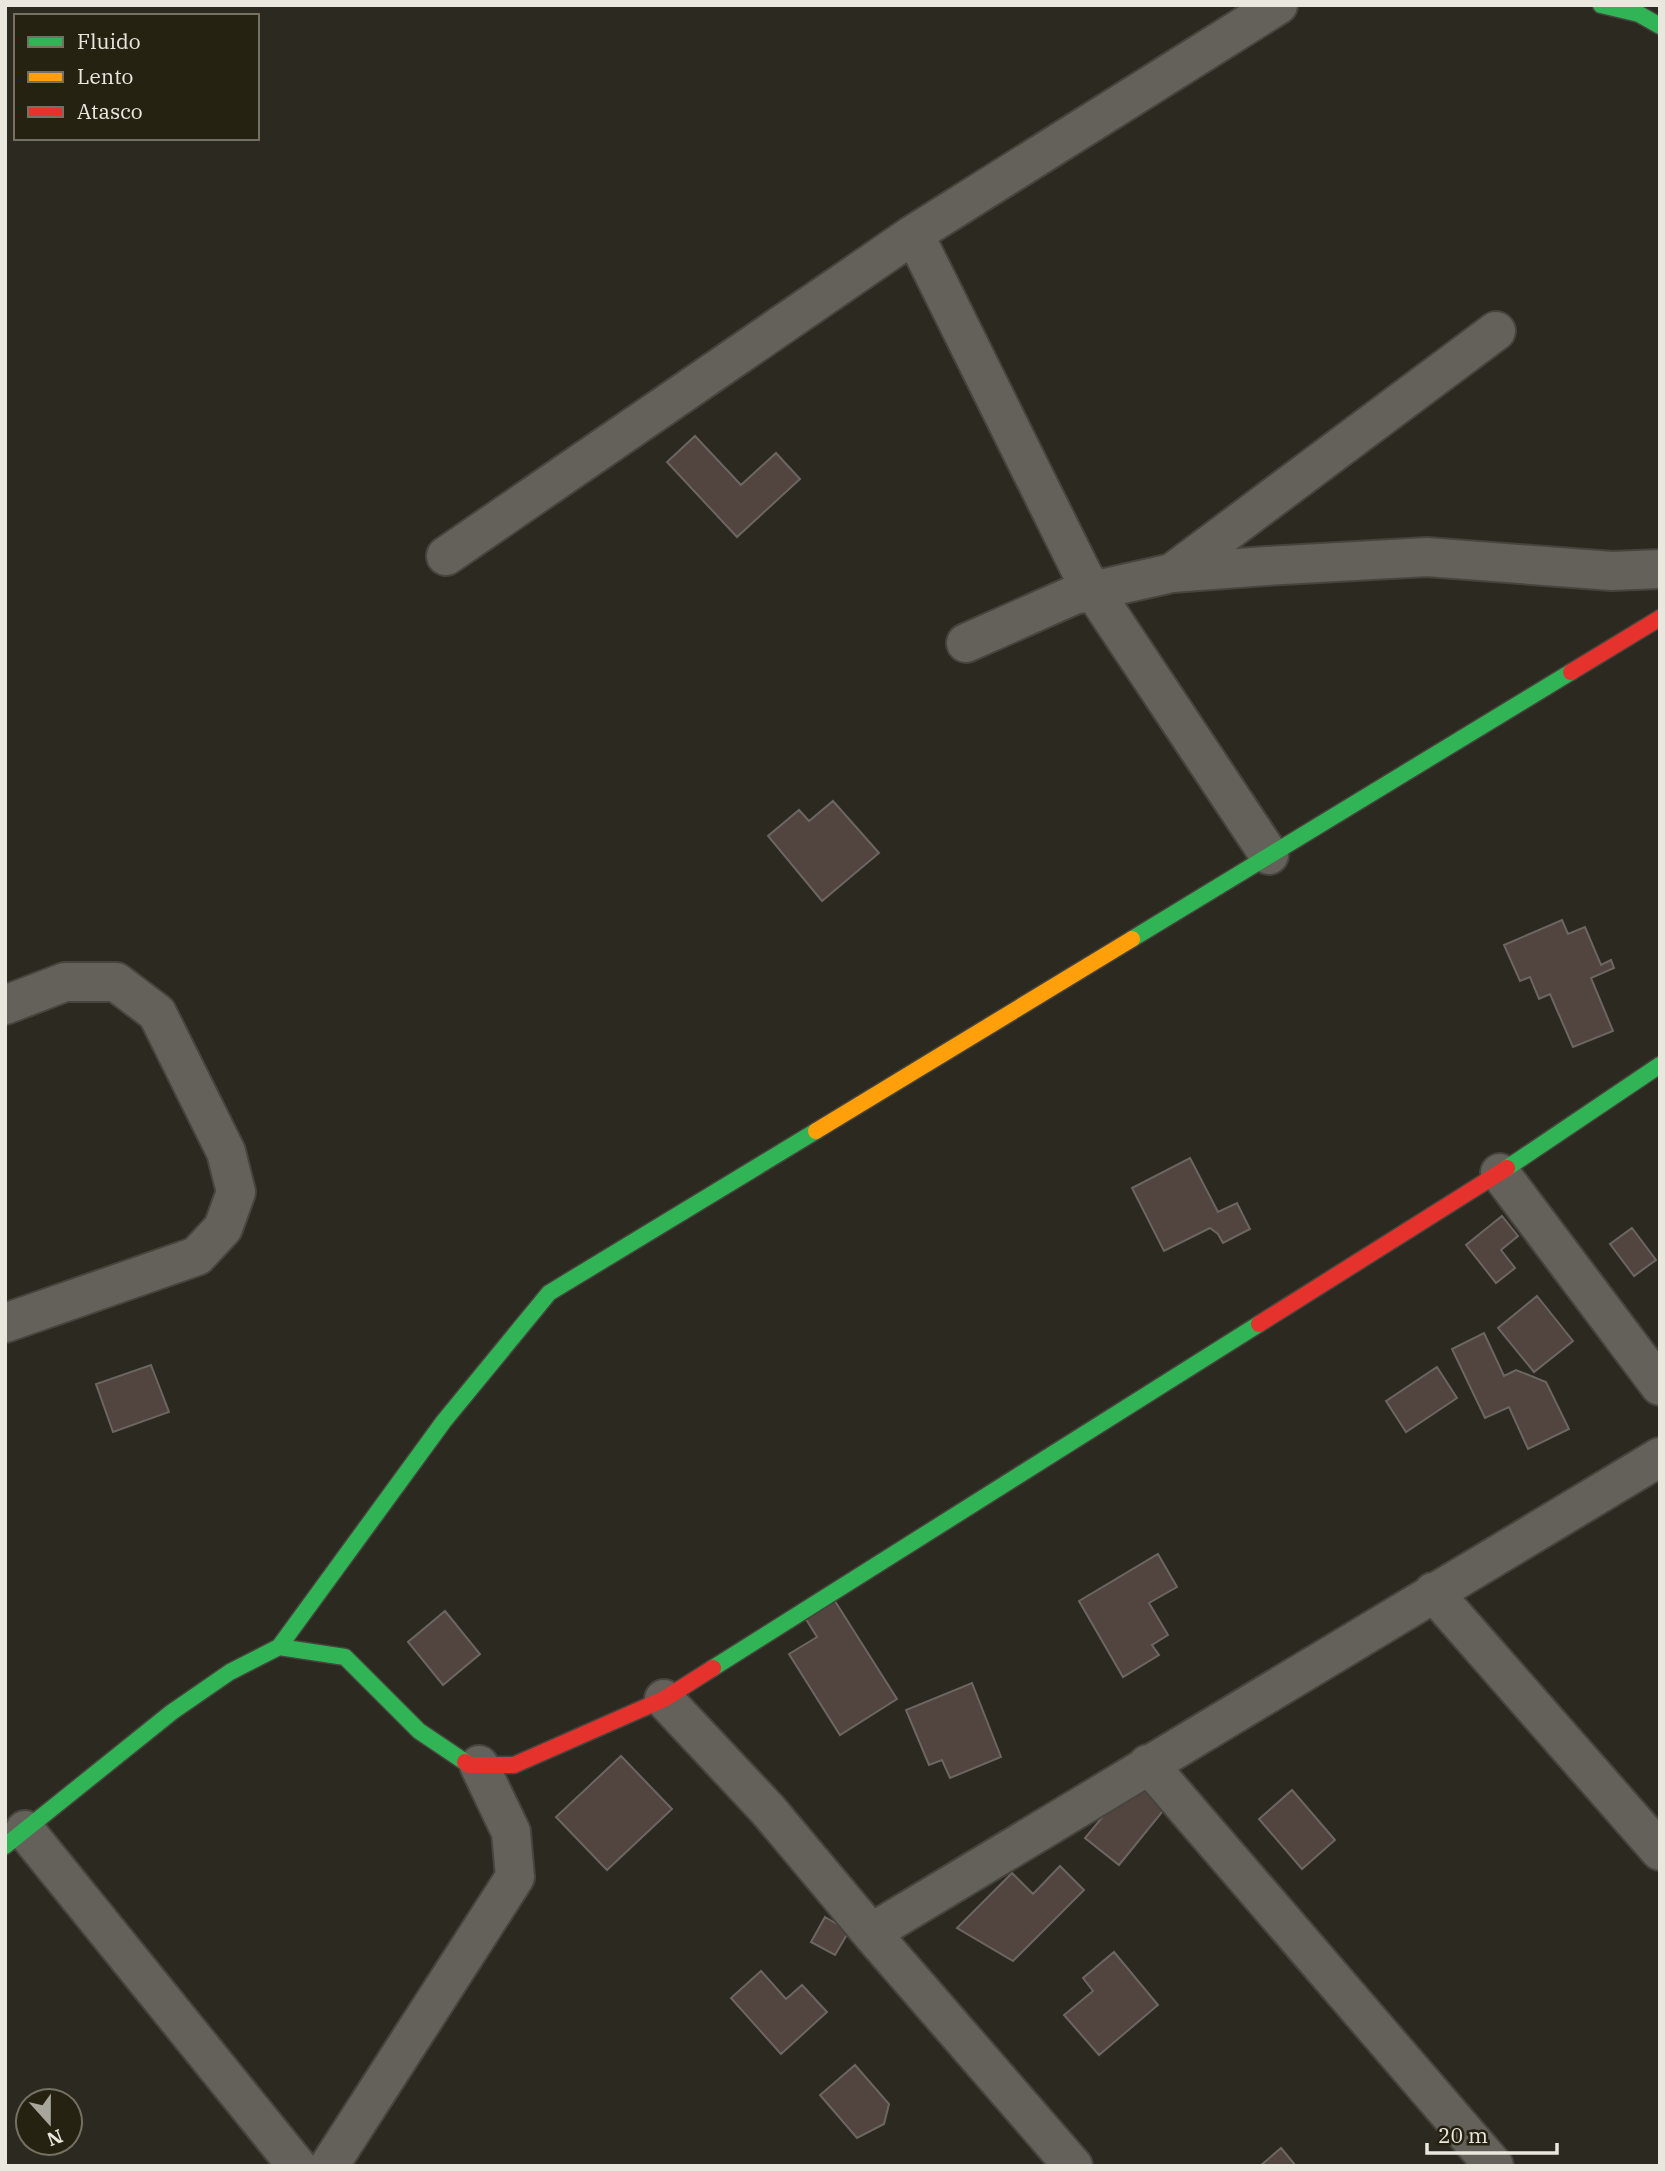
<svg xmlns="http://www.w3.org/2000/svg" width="1665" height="2171" font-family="'IBM Plex Serif',serif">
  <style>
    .building { fill: #52443f; stroke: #6c6661; stroke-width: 2 }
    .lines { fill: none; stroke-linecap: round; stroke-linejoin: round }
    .street-casing { stroke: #46443c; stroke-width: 42 }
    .fast-casing { stroke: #46443c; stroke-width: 19 }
    .slow-casing { stroke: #46443c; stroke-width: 19 }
    .jam-casing { stroke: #46443c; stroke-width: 19 }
    .street { stroke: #63615a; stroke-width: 38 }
    .fast { stroke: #30b455; stroke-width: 16 }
    .slow { stroke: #ff9f0a; stroke-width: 16 }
    .jam { stroke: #e5322d; stroke-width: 16 }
  </style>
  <rect width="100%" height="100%" fill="#2b2920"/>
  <path class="building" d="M695,436L741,485L776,453L800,479L737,537L667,462Z
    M833,801L879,853L822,901L768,836L799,810L809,821Z
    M1562,920L1568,934L1585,927L1601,965L1611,960L1614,968L1591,978L1613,1031L1573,1047L1550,994L1539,999L1530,977L1520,981L1504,945Z
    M1190,1158L1218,1212L1237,1203L1250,1229L1223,1243L1218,1234L1210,1228L1164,1251L1132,1188Z
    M1502,1216L1518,1236L1501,1250L1515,1268L1496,1283L1466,1245Z
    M1632,1228L1656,1260L1634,1276L1610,1244Z
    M1537,1296L1573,1341L1534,1372L1498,1328Z
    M1484,1333L1504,1376L1516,1370L1546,1382L1569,1429L1528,1449L1509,1407L1485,1418L1452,1349Z
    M151,1365L169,1412L113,1432L96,1384Z
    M1437,1367L1457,1398L1406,1432L1386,1401Z
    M1158,1554L1177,1587L1149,1603L1168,1635L1152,1645L1159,1655L1123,1677L1079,1601Z
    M833,1598L897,1699L840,1735L789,1654L817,1637L804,1616Z
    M445,1611L480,1654L443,1685L408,1642Z
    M972,1683L1001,1757L950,1778L942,1760L929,1765L906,1710Z
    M621,1756L672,1809L607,1870L556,1817Z
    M1134,1779L1167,1806L1119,1865L1085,1838Z
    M1292,1790L1335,1840L1302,1869L1259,1819Z
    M1060,1866L1084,1890L1013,1961L957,1928L1012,1873L1033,1894Z
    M825,1917L849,1931L835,1955L811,1942Z
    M1114,1952L1158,2005L1099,2055L1064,2015L1093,1991L1083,1978Z
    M761,1971L786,1999L802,1985L827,2012L781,2054L731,1998Z
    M855,2065L889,2104L884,2124L857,2138L820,2095Z
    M1281,2148L1296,2166H1260Z"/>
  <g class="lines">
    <g class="street-casing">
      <path id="street" d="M914,234L1083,575L1269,855
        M446,556L914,234L1278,5
        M1172,573L1496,331
        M966,643L1074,595L1172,573L1266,566L1427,557L1612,571L1660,569
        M5,1005L65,982H116L157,1013L226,1152L236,1192L223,1228L197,1256L5,1323
        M1500,1173L1660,1386
        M1433,1592L1660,1851
        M664,1699L768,1810L871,1933L1073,2166
        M1148,1764L1494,2166
        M25,1830L297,2166
        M871,1933L1660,1457
        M329,2166L515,1877L511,1832L479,1765"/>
    </g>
    <g class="fast-casing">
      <path id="fast" d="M1601,5L1639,14L1660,26
        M1132,939L1571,672
        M1507,1168L1660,1065
        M279,1647L444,1421L549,1293L816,1131
        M713,1668L1259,1324
        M5,1846L172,1712L230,1672L279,1647L345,1657L419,1731L465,1762"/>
    </g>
    <g class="slow-casing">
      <path id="slow" d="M816,1131L1132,939"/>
    </g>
    <g class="jam-casing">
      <path id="jam" d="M1571,672L1660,618
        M1259,1324L1507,1168
        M465,1762L469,1765H514L664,1699L713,1668"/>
    </g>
    <use href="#street" class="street"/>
    <use href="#fast" class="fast"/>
    <use href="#slow" class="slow"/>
    <use href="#jam" class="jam"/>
  </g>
  <rect width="1665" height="2171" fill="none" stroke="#eae8de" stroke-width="14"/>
  <rect x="14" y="14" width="245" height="126" fill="#262212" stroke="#747164" stroke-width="2"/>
  <rect x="28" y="37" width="35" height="10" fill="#30b455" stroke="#747164" stroke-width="2"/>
  <text x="77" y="49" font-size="21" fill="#eae8de">Fluido</text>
  <rect x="28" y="72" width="35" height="10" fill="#ff9f0a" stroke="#747164" stroke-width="2"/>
  <text x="77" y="84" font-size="21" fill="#eae8de">Lento</text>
  <rect x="28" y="107" width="35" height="10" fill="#e5322d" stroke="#747164" stroke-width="2"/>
  <text x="77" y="119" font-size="21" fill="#eae8de">Atasco</text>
  <g transform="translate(49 2122) rotate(159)"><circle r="33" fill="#262212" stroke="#747164" stroke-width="2"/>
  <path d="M0-5L12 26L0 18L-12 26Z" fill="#a7a59c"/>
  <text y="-10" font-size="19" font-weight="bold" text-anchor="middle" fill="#eae8de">N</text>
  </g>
  <path d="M1427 2143v10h130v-10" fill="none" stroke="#eae8de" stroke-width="3.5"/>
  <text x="1438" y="2143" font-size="21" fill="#eae8de" stroke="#262212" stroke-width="5" paint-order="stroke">20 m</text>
</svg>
